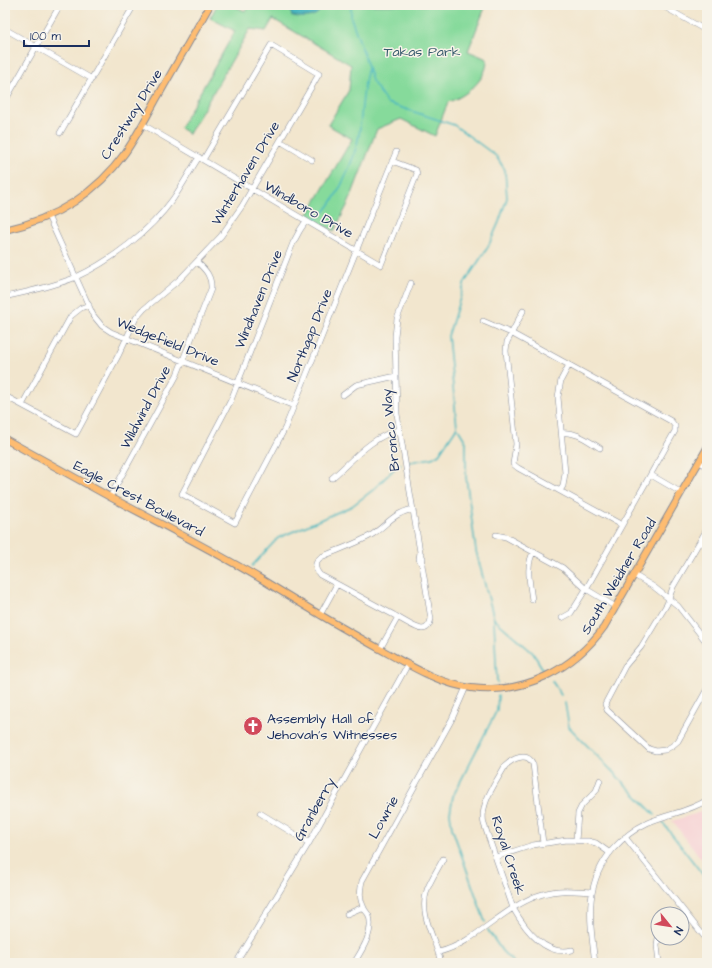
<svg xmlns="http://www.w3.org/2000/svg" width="712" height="968" font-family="'Architects Daughter',sans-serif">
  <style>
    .built { fill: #f7cfd3 }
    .green { fill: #86da9b; stroke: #50847c }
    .water { fill: #49b8c0; stroke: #32748f }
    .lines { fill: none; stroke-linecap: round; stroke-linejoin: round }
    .stream { stroke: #49b8c0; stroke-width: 1.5 }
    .minor-casing { stroke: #868a96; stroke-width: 6 }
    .major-casing { stroke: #868a96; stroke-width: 8 }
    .minor { stroke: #fff; stroke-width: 5 }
    .major { stroke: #febc71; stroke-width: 6 }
    .labels { text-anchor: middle; stroke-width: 3; stroke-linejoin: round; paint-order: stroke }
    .park-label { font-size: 14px; fill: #365a6d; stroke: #f7f3e8 }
    .street-label { font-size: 14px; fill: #1b2f5e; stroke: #f7f3e8 }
    .poi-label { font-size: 14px; fill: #1b2f5e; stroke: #f7f3e8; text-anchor: start }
  </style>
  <rect width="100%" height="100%" fill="#f7f3e8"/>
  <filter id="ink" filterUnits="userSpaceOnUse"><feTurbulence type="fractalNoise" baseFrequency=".025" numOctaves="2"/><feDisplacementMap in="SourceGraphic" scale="8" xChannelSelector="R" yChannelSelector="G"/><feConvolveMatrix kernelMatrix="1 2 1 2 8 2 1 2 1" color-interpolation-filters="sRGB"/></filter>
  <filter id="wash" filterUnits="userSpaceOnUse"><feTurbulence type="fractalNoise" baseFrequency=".012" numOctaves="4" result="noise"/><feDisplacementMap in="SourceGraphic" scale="16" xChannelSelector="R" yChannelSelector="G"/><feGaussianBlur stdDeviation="0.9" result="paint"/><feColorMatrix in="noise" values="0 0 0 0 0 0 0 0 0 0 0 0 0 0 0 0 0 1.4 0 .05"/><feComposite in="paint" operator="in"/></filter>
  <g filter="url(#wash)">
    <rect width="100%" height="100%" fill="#f2e6ce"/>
    <path class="built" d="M707,808V866L672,821L695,814Z"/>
    <path class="green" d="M217,5H232L245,11L249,5H486L468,51L487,59C488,79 465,97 448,102L435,136L401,119L377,129L349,202L334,231L307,216L352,139L328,125L349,90L351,65L273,19L266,31L250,29L189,134L180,128L235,31L210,18Z"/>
    <path class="water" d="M289,5H321C321,19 301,18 292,16L290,10H283Z"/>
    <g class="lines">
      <path class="stream" d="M351,5V18L365,57L372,81L387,103L454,125L496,156L505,170L507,198L499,222L488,247L465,282L448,336L457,427L466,442V477L476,551L494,619L497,683
        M314,220C318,217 322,214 325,211C340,193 355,158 359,135C362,113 362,90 368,68
        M409,462L432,458L439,454L457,427
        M252,566L278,538L352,506L373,490L394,469L401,464
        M494,619L533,653L544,671
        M552,681L561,695
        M565,703L569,727L655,815
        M663,823L707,880
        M485,922L452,828L450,813L453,796L497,710L498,695
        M488,930L502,951L514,963"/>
    </g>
  </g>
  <g filter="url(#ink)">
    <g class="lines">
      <g class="minor-casing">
        <path id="minor" d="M661,5L707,31
          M5,29L92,79
          M5,101L60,5
          M142,124L381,265L417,174L416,170L392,161
          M60,133L134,5
          M280,141L312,160
          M48,216L93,315L102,326L111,332L294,406
          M306,221L300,230L293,243L231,400L182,494L235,523L285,428L396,152
          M411,283L397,319L395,336L397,414L420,552L419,559L422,565
          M5,297C29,291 53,287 76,277C111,261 150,231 173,199C182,186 190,171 199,157
          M523,311L507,342L506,351L516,444L513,464L518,468L622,525
          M483,321L511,333L671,421L675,426V431L586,589L571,613L562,618
          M343,395L356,385L396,376
          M5,396L76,434L119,354L136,318L144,309L180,279L221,236L242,206L319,74L271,45L203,160
          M22,405L71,316L81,308L89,305
          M562,433C576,431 588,441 600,448
          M699,462L707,466
          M651,475L682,493
          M332,478C352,461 372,436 399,430
          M560,491L563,486L565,473L558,397L561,380L569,365
          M110,497L177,375L211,289C212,277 206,270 197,262
          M413,509C392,514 389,523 373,534C359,543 337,550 321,557C314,563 314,568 320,575C345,588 369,602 394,615C401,619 415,628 422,629C428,629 430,624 431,619L422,565L423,558L420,552
          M707,529L673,587L667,604L641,647L625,666L605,704L607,710L649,749L656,751L665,750L672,746L678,741L707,689
          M496,535L506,537L563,568L586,589L616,607
          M700,542L707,546
          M634,575L654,587L678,606L707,643
          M532,600C530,584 525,565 534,551
          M320,615L337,584
          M380,649L398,617
          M260,813L309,843
          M625,837L707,940
          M576,841L578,813L582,805L596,791L600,780
          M543,843L533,764C527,751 512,759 505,766C496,783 479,804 484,824L513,908C525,929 545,957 572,950
          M496,857L533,845L567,840L588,841L596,843L610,853
          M347,914L363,907
          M658,938L657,945L659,963
          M439,952C478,942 504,905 543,894C559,889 575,891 592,892
          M236,963L309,843L408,664
          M354,963C362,950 374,932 369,916C368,913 365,911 364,908C359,899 360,891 362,881L452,719L466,687
          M441,963C436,939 418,915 427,890C431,879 438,869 443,859
          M595,963C590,921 583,884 613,849C623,838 634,829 647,823C667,814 689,812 707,800"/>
      </g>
      <g class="major-casing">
        <path id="major" d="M5,230C54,219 96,194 125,153C137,136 147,116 157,98C175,67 192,36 210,5
          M5,439C40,458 75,478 110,497C161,524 212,550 261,579C303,605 345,630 389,654C414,668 441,684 471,688C524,695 574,669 604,627L707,448"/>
      </g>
      <use href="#minor" class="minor"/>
      <use href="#major" class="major"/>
    </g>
  </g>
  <defs>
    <g id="church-disc" transform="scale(1)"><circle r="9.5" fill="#d1495b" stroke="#f7f3e8"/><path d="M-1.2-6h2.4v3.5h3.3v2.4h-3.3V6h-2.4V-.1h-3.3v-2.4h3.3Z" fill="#fff"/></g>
  </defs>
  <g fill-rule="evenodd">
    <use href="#church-disc" x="253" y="726"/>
  </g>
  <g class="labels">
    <g class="park-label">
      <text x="422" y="56">Takas Park</text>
    </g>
    <g class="street-label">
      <text transform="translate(131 114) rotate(-58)" y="5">Crestway Drive</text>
      <text transform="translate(245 173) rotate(-59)" y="5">Winterhaven Drive</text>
      <text transform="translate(309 209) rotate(30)" y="5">Windboro Drive</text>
      <text transform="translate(258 299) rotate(-68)" y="5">Windhaven Drive</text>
      <text transform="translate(309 335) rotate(-68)" y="5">Northgap Drive</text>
      <text transform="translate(168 341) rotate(22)" y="5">Wedgefield Drive</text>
      <text transform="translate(145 407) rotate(-62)" y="5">Wildwind Drive</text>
      <text transform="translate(390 430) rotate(-96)" y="5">Bronco Way</text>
      <text transform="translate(139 498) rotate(28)" y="5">Eagle Crest Boulevard</text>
      <text transform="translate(618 576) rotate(-59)" y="5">South Weidner Road</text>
      <text transform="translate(314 809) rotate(-61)" y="5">Granberry</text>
      <text transform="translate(383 817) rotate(-61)" y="5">Lowrie</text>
      <text transform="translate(509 855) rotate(72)" y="5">Royal Creek</text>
    </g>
    <g class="poi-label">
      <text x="267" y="723">Assembly Hall of<tspan x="267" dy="16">Jehovah's Witnesses</tspan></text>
    </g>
  </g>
  <rect width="712" height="968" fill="none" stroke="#f7f3e8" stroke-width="20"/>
  <g transform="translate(670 926) rotate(120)"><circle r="19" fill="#f7f3e8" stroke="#9fa5b1"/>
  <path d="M0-3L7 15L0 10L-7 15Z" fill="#d1495b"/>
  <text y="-6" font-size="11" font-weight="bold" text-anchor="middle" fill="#1b2f5e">N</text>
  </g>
  <path d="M24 40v6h65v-6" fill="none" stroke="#1b2f5e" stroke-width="2"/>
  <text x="30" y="40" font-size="12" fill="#1b2f5e" stroke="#f7f3e8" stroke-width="3" paint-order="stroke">100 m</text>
</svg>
